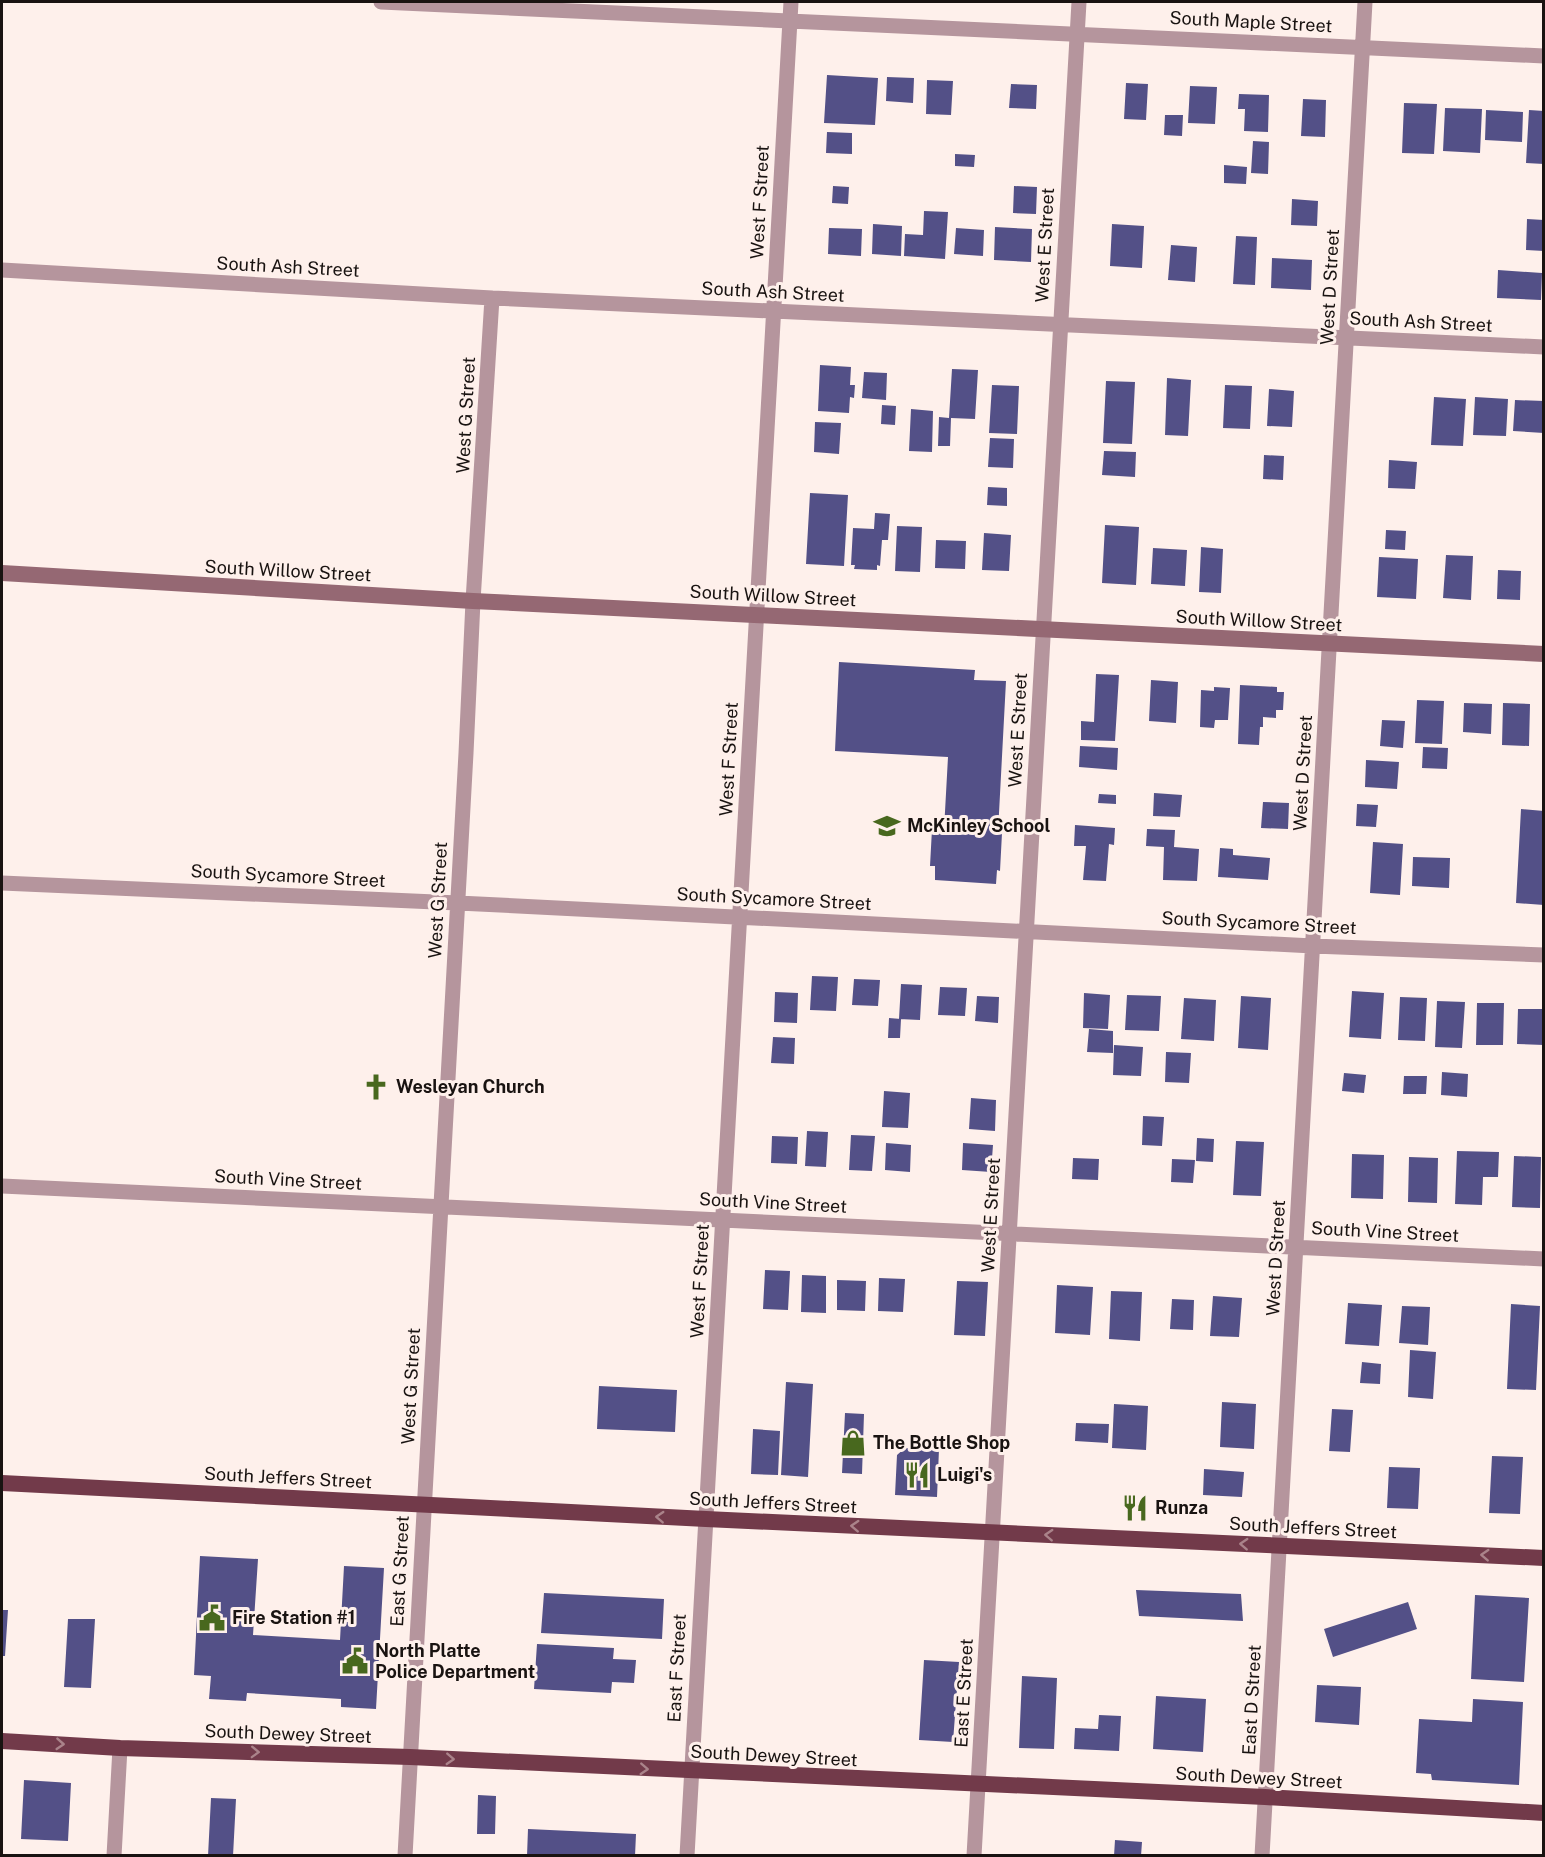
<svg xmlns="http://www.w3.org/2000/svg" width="1545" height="1857" font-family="'Public Sans',sans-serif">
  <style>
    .building { fill: #535087 }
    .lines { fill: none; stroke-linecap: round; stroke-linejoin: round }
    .minor { stroke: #b5959d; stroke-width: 15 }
    .secondary { stroke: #956873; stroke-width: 16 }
    .trunk { stroke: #723a4a; stroke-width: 16 }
    .oneway { stroke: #aa838a }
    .labels { text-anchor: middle; stroke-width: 6; stroke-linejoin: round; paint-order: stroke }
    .street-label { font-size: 18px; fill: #191311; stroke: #fef0eb }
    .poi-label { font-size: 18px; font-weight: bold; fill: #191311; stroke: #fef0eb; text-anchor: start }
  </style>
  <rect width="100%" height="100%" fill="#fef0eb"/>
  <path class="building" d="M827,75L878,78L875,125L824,123Z
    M887,77L914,78L913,103L886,101Z
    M927,80L953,81L951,115L926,114Z
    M1126,83L1148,84L1146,120L1124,119Z
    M1011,84L1037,85L1036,109L1009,108Z
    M1190,86L1217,87L1215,124L1188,123Z
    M1239,94L1269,95L1268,132L1244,131L1245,109H1238Z
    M1303,99L1326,100L1325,137L1301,136Z
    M1404,103L1437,104L1434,154L1402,153Z
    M1445,108L1482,109L1480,153L1443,151Z
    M1486,110L1523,112L1522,142L1485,140Z
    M1529,110L1544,111V164L1526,163Z
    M1165,115H1183L1182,136L1164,135Z
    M827,132L852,133V154L826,153Z
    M1253,141L1269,142L1268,174L1251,173Z
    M955,154L975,155L974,167L955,166Z
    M1224,165L1247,167L1246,184L1224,183Z
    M833,186L849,187L848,204L832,203Z
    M1014,186L1037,187L1036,214L1013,213Z
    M1292,199L1318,201L1317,226L1291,225Z
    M924,211L948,212L945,259L904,256L905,234L923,235Z
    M1527,219L1544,220V251L1526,250Z
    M873,224L902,226L901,256L872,254Z
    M1112,224L1144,226L1142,268L1110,266Z
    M995,227L1032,229L1031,262L994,260Z
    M829,228L862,229L861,256L828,254Z
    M956,228L984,230L983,256L954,254Z
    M1236,236L1257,237L1255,285L1233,284Z
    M1171,245L1197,247L1195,282L1168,280Z
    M1272,258L1312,260L1311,290L1271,288Z
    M1498,270L1542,273L1541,300L1497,298Z
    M820,365L851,367L850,385H855L854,398L850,397L849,413L818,411Z
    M952,369L978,370L975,419L951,418L950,446H938L939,417L949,418Z
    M864,372L887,373L886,400L862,398Z
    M1167,378L1191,380L1188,436L1165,435Z
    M1106,381L1135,382L1132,444L1103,443Z
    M992,385L1019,386L1017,434L989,433Z
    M1225,385L1252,386L1250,429L1223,428Z
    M1269,389L1294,391L1292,427L1267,426Z
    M1434,397L1466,399L1463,446L1431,445Z
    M1475,397L1508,399L1506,436L1473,435Z
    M1515,400L1544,401V433L1513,431Z
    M882,405L896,406L895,425L881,424Z
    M911,409L933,411L932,452L909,451Z
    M815,422L841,423L839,454L814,452Z
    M990,438L1014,439L1013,468L988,467Z
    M1104,451L1136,452L1135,477L1102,475Z
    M1264,455L1284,456L1283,480L1263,479Z
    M1389,460L1417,462L1415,489L1388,488Z
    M988,487L1007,488V506L987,505Z
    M810,493L848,495L844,566L806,564Z
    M875,513L890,514L888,540H882L880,566L877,565V570L854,569L855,565H851L853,528L874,529Z
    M1105,525L1139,527L1136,585L1102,583Z
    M897,526L922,527L920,572L895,571Z
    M1386,530L1406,531L1405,550L1385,549Z
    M984,533L1011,535L1009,571L982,570Z
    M936,540L966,541L965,569L935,568Z
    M1201,547L1223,549L1221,593L1199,592Z
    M1153,548L1187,550L1185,586L1151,584Z
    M1446,555L1473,556L1471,600L1443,598Z
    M1379,557L1418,559L1416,599L1377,597Z
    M1498,570L1521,571L1520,600L1497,599Z
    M839,662L975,670L974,680L1006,681L998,832L1002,833L1000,871L997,870L996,884L935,880V866H930L932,829L944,830L948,757L835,751Z
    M1096,674L1119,675L1115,741L1081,740V721L1094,722Z
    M1151,680L1178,682L1176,723L1149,721Z
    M1240,685L1277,687V692H1284L1283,710H1276V718L1263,717V727H1260L1259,745L1238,744Z
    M1214,687L1230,688L1228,720H1215L1214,728L1200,727L1201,690L1214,691Z
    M1417,700L1444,701L1442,744L1415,743Z
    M1464,703L1492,704L1491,734L1463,732Z
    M1503,703L1530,704L1529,746L1502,745Z
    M1382,720L1405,721L1403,748L1380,746Z
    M1080,746L1118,748L1117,770L1079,767Z
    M1423,747L1448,748L1447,769L1422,768Z
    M1366,760L1399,762L1397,789L1365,787Z
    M1154,793L1182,795L1180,817L1153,816Z
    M1099,794L1116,795V804L1098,803Z
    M1263,802L1289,803L1288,829L1261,828Z
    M1357,804L1378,805L1376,827L1356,826Z
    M1521,809L1544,811V905L1516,903Z
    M1075,825L1115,828L1114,845L1109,844L1106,881L1083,880L1086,846H1074Z
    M1147,829L1175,830L1174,847L1199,849L1197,881L1163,880L1164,847L1146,846Z
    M1373,842L1403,844L1400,895L1370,893Z
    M1220,848L1233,849V855L1270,858L1268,880L1218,877Z
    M1413,857L1450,858L1449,888L1412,886Z
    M812,976L838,977L836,1011L810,1010Z
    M854,979L880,980L878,1006L852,1005Z
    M901,984L922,985L920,1020L899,1019Z
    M940,987L967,988L965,1016L938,1015Z
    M1352,991L1384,993L1381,1039L1349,1037Z
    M775,992L798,993L797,1023L774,1022Z
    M1084,993L1110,995L1108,1029L1083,1028Z
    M1127,995L1161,996L1159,1031L1125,1030Z
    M977,996L999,997L998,1023L975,1021Z
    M1241,996L1271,998L1268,1050L1238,1048Z
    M1400,997L1427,998L1425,1041L1398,1040Z
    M1184,998L1216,1000L1214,1041L1181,1039Z
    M1437,1001L1465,1002L1462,1048L1435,1047Z
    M1477,1003H1504L1503,1045H1476Z
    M1518,1009H1544V1045L1517,1044Z
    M889,1018L901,1019L900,1038H888Z
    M1089,1029L1113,1031V1053L1087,1052Z
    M773,1037L795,1038L794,1064L771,1063Z
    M1114,1045L1143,1047L1141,1076L1113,1075Z
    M1166,1052L1191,1053L1189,1083L1165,1082Z
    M1442,1072L1468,1074L1467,1097L1441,1095Z
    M1344,1073L1366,1075L1364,1093L1342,1091Z
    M1404,1076H1427L1426,1094H1403Z
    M884,1091L910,1093L908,1128L882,1127Z
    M971,1098L996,1100L995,1131L969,1129Z
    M1143,1116L1164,1117L1162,1146L1142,1145Z
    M807,1131L828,1132L826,1167L805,1166Z
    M851,1135L875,1136L872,1171L849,1170Z
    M772,1136L798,1137L797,1164L771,1163Z
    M1197,1138L1214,1139L1213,1162L1196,1161Z
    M1236,1141L1264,1142L1261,1196L1233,1195Z
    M886,1143L911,1145L910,1172L885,1170Z
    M963,1143L993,1145L991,1172L962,1170Z
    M1457,1151L1499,1152L1498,1177H1483L1482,1205L1455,1204Z
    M1352,1154L1384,1155L1383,1199L1351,1198Z
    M1514,1156L1541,1157L1540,1208L1512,1207Z
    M1409,1157L1438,1158L1437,1203L1408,1202Z
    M1073,1158L1099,1159L1098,1180L1072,1179Z
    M1172,1159L1195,1160L1193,1183L1171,1182Z
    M765,1270L790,1271L788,1310L763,1309Z
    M802,1275L826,1276V1313L801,1312Z
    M879,1278L905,1279L903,1312L878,1311Z
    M837,1280L866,1281L865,1311L837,1310Z
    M957,1281L988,1282L985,1336L954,1335Z
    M1057,1285L1093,1287L1090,1335L1055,1333Z
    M1111,1291L1142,1292L1140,1341L1109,1339Z
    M1213,1296L1242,1298L1239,1337L1210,1336Z
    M1172,1299L1194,1300L1193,1330L1170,1329Z
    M1348,1303L1382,1305L1379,1346L1345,1344Z
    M1511,1304L1540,1306L1536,1390L1507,1389Z
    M1402,1306L1430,1307L1428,1345L1399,1343Z
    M1410,1350L1436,1352L1433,1399L1408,1397Z
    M1362,1362L1381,1364L1380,1384L1360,1383Z
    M786,1382L813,1384L808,1477L781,1475Z
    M599,1386L677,1390L675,1432L597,1429Z
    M1222,1402L1256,1404L1254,1449L1220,1447Z
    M1114,1404L1148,1406L1146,1450L1112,1448Z
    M1332,1409L1353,1410L1350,1452L1329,1451Z
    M845,1413L864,1414L862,1474L842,1473Z
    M1076,1423L1109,1424L1108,1443L1075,1441Z
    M753,1429L780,1431L778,1475L751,1474Z
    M905,1448L939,1449L937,1497L895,1495L897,1455Z
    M1492,1456L1523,1457L1520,1514L1489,1513Z
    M1389,1467L1420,1468L1418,1509L1387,1508Z
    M1204,1469L1244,1472L1242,1497L1203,1495Z
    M200,1556L258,1559L253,1635L340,1640L344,1566L384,1568L376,1709L341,1707V1699L247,1693L246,1701L209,1699L211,1676L194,1675Z
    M1136,1590L1241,1594L1243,1621L1139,1616Z
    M544,1593L664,1599L662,1639L541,1633Z
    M1475,1595L1529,1598L1524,1682L1471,1679Z
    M1408,1602L1417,1629L1333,1657L1324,1629Z
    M2,1610H8L5,1656H2Z
    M68,1619H95L91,1688L64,1687Z
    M537,1644L614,1648L613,1659L636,1660L634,1683L612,1682L611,1693L534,1689Z
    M924,1660L959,1662L953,1742L919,1740Z
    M1022,1676L1057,1678L1054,1749L1019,1748Z
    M1317,1685L1361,1687L1359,1725L1315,1722Z
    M1156,1696L1206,1699L1203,1752L1153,1749Z
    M1473,1699L1523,1702L1519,1785L1432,1780L1431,1774L1416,1773L1419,1719L1472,1722Z
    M1099,1715L1121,1716L1119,1751L1074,1749L1075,1728L1098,1729Z
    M24,1780L71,1783L68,1841L21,1839Z
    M478,1795L496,1796L495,1834H477Z
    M211,1798L236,1799L233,1856H208Z
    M528,1829L636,1834L635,1856H527Z
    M1115,1840L1142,1842L1141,1856H1114Z"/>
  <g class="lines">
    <path class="minor" d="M381,2L1544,56
      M2,270L492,298L1544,347
      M2,883L458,903L1313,946L1544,955
      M2,1186L1544,1259
      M114,1856L120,1748
      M405,1856L466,753L473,601L492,298
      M687,1856L791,2
      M974,1856L1079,2
      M1262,1856L1365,2"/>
    <path class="secondary" d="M2,573L473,601L1544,654"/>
    <path class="trunk" d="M2,1483L706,1519L1544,1558
      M2,1741L120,1748L410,1757L1265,1797L1544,1813"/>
  </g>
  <defs><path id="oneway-chevron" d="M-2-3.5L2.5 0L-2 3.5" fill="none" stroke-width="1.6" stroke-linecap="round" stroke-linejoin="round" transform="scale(1.5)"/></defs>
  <g class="oneway">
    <use href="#oneway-chevron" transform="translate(660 1517) rotate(-177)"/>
    <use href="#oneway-chevron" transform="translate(855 1526) rotate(-177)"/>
    <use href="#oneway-chevron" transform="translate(1049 1535) rotate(-177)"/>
    <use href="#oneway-chevron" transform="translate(1244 1544) rotate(-177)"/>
    <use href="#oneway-chevron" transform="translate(1485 1555) rotate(-177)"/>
    <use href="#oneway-chevron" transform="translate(60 1744) rotate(4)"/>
    <use href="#oneway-chevron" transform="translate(255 1752) rotate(2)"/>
    <use href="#oneway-chevron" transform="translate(450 1759) rotate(3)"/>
    <use href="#oneway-chevron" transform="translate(644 1769) rotate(3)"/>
  </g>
  <defs>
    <g id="school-bare" transform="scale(2.07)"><path d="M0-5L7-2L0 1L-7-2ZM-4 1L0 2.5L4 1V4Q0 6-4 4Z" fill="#48681e" stroke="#fef0eb" stroke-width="2.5" paint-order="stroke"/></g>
    <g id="church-bare" transform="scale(2.07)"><path d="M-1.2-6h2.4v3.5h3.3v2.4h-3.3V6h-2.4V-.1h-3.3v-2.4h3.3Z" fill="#48681e" stroke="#fef0eb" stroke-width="2.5" paint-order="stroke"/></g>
    <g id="shop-bare" transform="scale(2.07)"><path d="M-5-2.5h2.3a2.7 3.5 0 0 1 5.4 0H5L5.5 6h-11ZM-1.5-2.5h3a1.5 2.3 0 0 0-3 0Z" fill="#48681e" stroke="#fef0eb" stroke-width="2.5" paint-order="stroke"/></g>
    <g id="restaurant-bare" transform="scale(2.07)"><path d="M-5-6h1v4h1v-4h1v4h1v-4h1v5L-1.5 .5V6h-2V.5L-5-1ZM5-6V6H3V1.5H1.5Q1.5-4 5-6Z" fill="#48681e" stroke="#fef0eb" stroke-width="2.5" paint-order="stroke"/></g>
    <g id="civic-bare" transform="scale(2.07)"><path d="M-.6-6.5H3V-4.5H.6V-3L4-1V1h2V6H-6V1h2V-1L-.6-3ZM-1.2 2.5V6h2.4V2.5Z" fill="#48681e" stroke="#fef0eb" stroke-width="2.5" paint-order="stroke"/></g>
  </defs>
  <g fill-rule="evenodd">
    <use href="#school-bare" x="887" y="826"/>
    <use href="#church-bare" x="376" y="1087"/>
    <use href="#shop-bare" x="853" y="1443"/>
    <use href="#restaurant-bare" x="917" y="1475"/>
    <use href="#restaurant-bare" x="1135" y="1508"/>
    <use href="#civic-bare" x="212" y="1618"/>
    <use href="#civic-bare" x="355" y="1661"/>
  </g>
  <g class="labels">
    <g class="street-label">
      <text transform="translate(1251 22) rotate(3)" y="6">South Maple Street</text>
      <text transform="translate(760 202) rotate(-87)" y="6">West F Street</text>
      <text transform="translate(1045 245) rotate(-87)" y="6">West E Street</text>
      <text transform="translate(288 267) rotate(3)" y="6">South Ash Street</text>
      <text transform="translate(1330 287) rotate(-87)" y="6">West D Street</text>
      <text transform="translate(773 292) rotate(3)" y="6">South Ash Street</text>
      <text transform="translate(1421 322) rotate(3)" y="6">South Ash Street</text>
      <text transform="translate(466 415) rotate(-87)" y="6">West G Street</text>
      <text transform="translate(288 571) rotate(3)" y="6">South Willow Street</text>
      <text transform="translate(773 596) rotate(3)" y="6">South Willow Street</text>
      <text transform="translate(1259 621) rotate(3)" y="6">South Willow Street</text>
      <text transform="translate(1018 730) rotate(-87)" y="6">West E Street</text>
      <text transform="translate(729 759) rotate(-87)" y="6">West F Street</text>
      <text transform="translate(1303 773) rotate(-87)" y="6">West D Street</text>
      <text transform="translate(288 876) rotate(3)" y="6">South Sycamore Street</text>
      <text transform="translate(774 899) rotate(3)" y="6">South Sycamore Street</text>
      <text transform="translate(438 900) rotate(-87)" y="6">West G Street</text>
      <text transform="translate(1259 923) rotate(3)" y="6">South Sycamore Street</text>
      <text transform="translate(288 1180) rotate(3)" y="6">South Vine Street</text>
      <text transform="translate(773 1203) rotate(3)" y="6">South Vine Street</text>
      <text transform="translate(991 1215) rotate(-87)" y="6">West E Street</text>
      <text transform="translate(1385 1232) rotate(3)" y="6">South Vine Street</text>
      <text transform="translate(1276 1258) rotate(-87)" y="6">West D Street</text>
      <text transform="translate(700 1281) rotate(-87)" y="6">West F Street</text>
      <text transform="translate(411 1386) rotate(-87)" y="6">West G Street</text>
      <text transform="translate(288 1478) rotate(3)" y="6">South Jeffers Street</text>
      <text transform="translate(773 1503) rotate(3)" y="6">South Jeffers Street</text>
      <text transform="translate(1313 1528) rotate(3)" y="6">South Jeffers Street</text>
      <text transform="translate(400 1571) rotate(-87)" y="6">East G Street</text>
      <text transform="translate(677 1668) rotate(-87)" y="6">East F Street</text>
      <text transform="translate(964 1693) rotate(-87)" y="6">East E Street</text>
      <text transform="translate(1252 1700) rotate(-87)" y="6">East D Street</text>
      <text transform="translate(288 1734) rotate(2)" y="6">South Dewey Street</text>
      <text transform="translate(774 1756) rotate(3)" y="6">South Dewey Street</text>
      <text transform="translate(1259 1778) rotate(3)" y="6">South Dewey Street</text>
    </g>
    <g class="poi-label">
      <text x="907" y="832">McKinley School</text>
      <text x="396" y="1093">Wesleyan Church</text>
      <text x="873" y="1449">The Bottle Shop</text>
      <text x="937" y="1481">Luigi's</text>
      <text x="1155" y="1514">Runza</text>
      <text x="232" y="1624">Fire Station #1</text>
      <text x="375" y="1657">North Platte<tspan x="375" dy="21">Police Department</tspan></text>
    </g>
  </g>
  <rect width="1545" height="1857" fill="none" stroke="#191311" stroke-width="6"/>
</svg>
